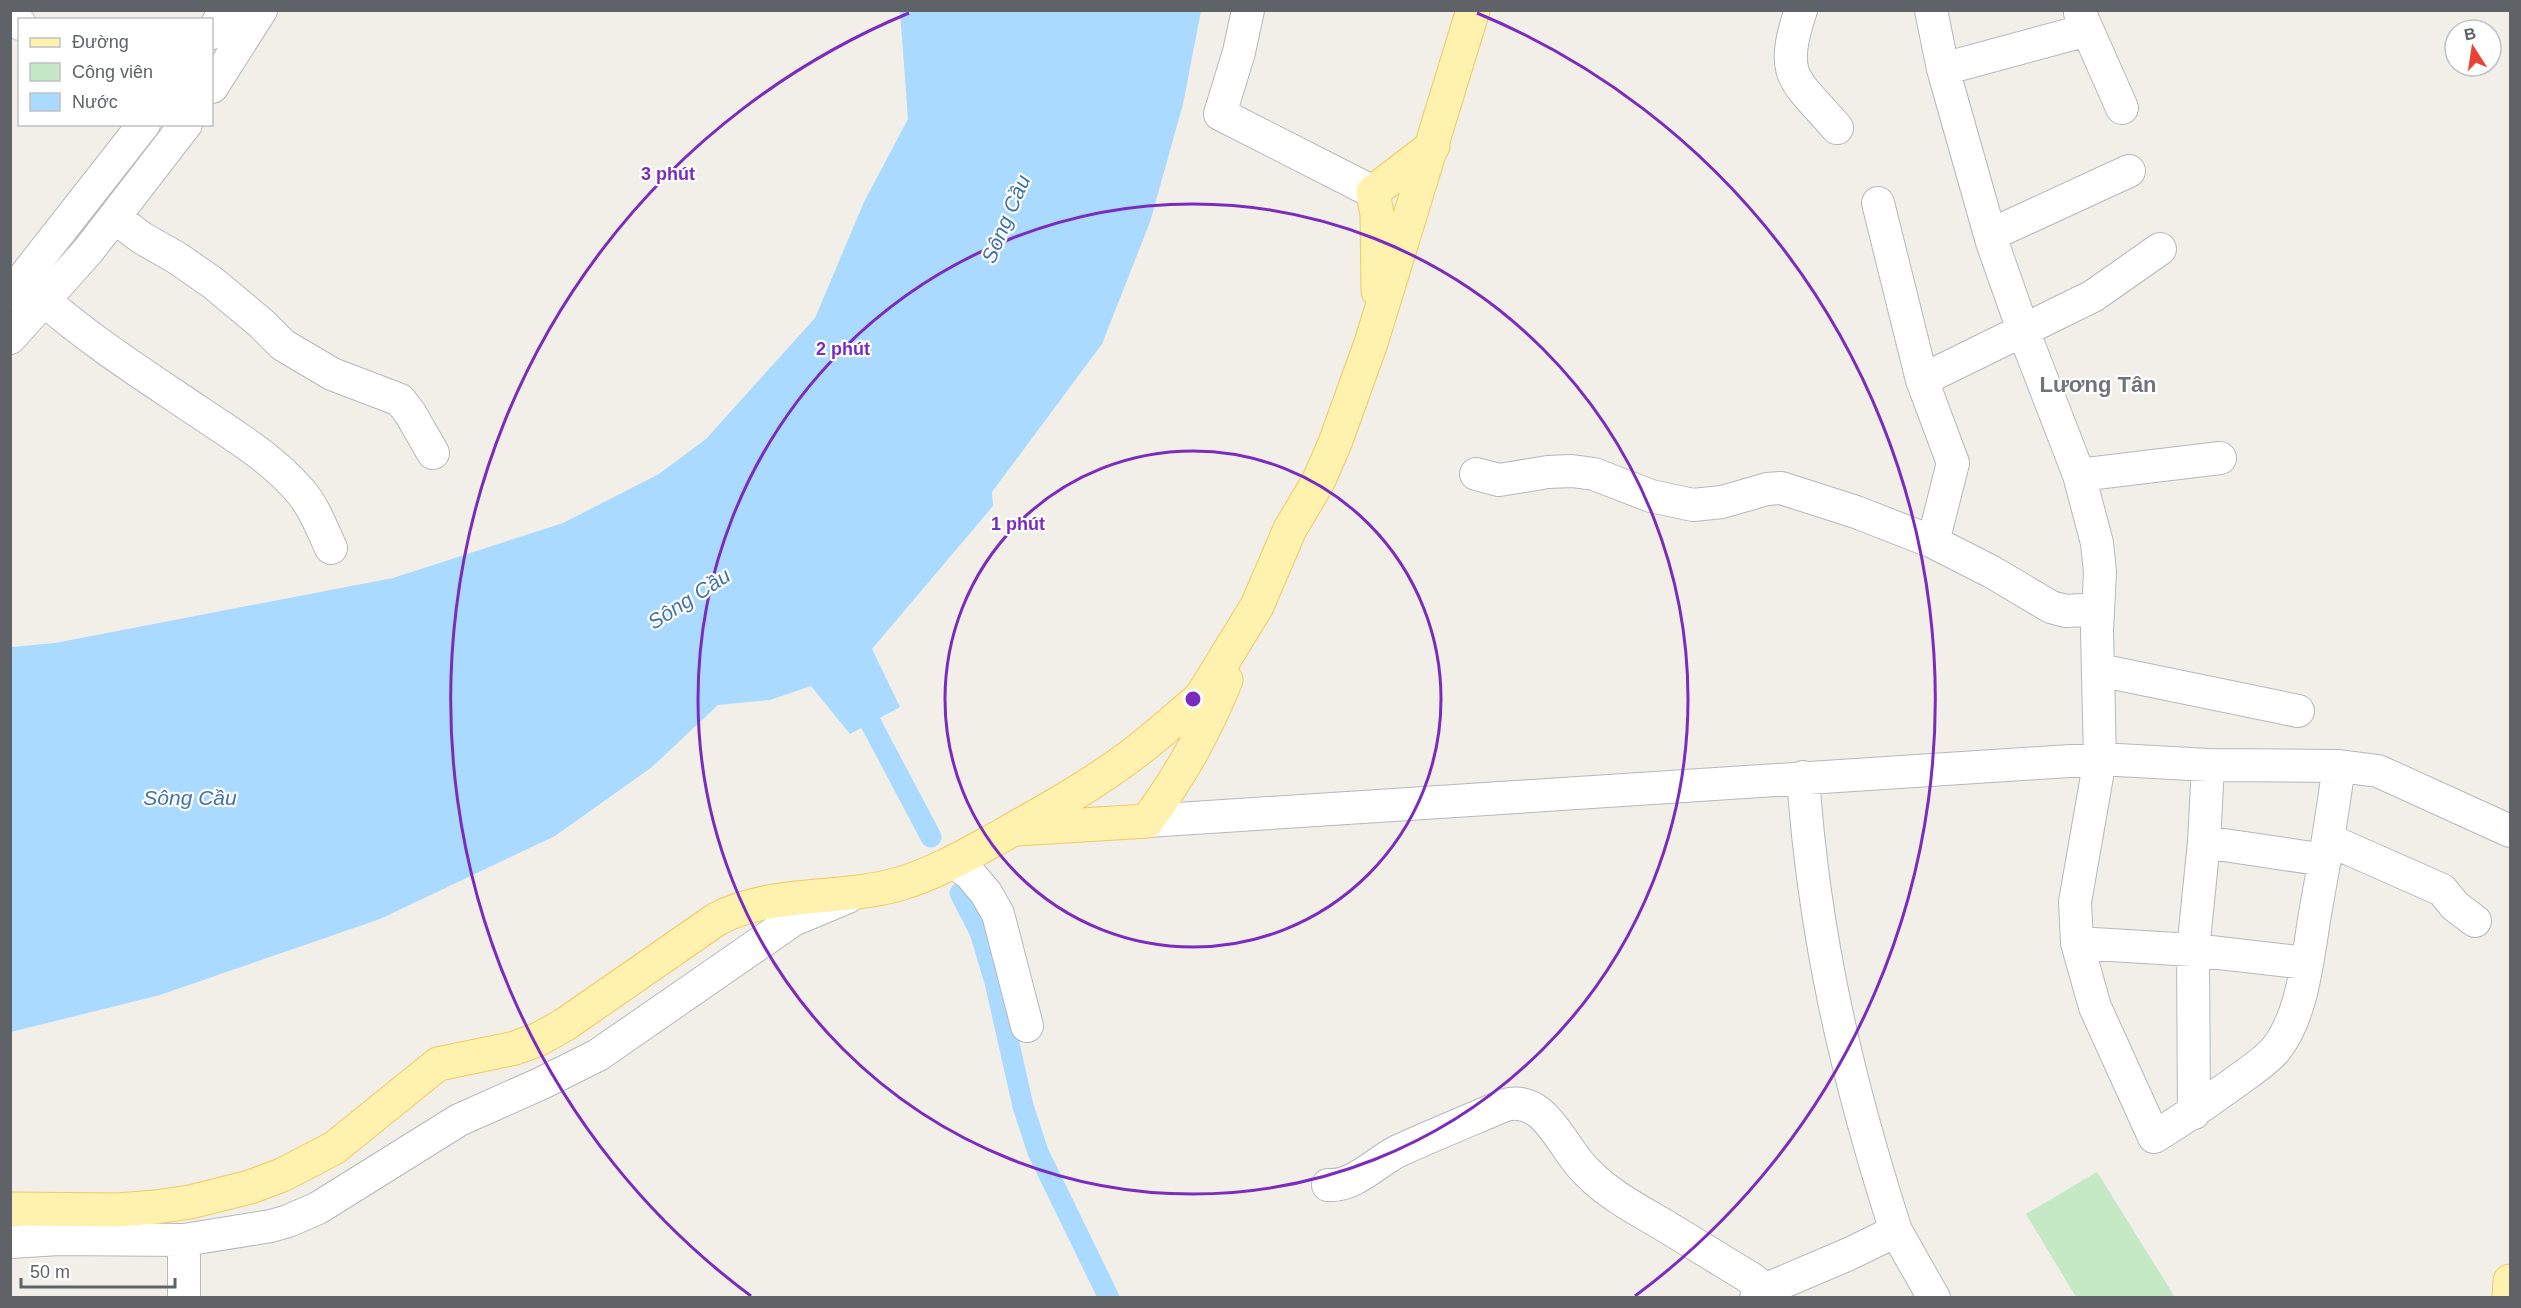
<svg xmlns="http://www.w3.org/2000/svg" width="2521" height="1308" font-family="Arial,sans-serif">
  <style>
    .green { fill: #c5e8c5 }
    .water { fill: #aadaff }
    .lines { fill: none; stroke-linecap: round; stroke-linejoin: round }
    .canal { stroke: #aadaff; stroke-width: 21 }
    .minor-casing { stroke: #b5b8bc; stroke-width: 34 }
    .major-casing { stroke: #f2c960; stroke-width: 35 }
    .minor { stroke: #fff; stroke-width: 32 }
    .major { stroke: #fff2af; stroke-width: 33 }
    .ring { fill: none; stroke: #7b2cbf; stroke-width: 3 }
    .labels { text-anchor: middle; stroke-width: 4.5; stroke-linejoin: round; paint-order: stroke }
    .water-label { font-size: 21px; font-style: italic; fill: #4174aa; stroke: #fff }
    .quarter-label { font-size: 22px; font-weight: bold; fill: #70757a; stroke: #fff }
    .centre { fill: #7b2cbf; stroke: #fff; stroke-width: 3 }
    .ring-label { font-size: 18px; text-anchor: middle; font-weight: bold; fill: #7b2cbf; stroke: #fff; stroke-width: 4.5; stroke-linejoin: round; paint-order: stroke }
  </style>
  <rect width="100%" height="100%" fill="#f1efe8"/>
  <path class="green" d="M2097,1172L2173,1294L2175,1297H2076L2026,1214Z"/>
  <path class="water" d="M900,11H1201L1183,104L1150,222L1102,344L992,492L993,506L872,649L900,707L850,734L811,686L770,700L718,705L652,767L555,836L380,919L160,995L11,1032V647L55,643L393,578L563,523L659,474L706,439L815,318L864,202L908,119Z"/>
  <g class="lines">
    <path class="canal" d="M858,699L931,837
      M960,893L980,932L995,982L1023,1106L1038,1152L1109,1298"/>
    <g class="minor-casing">
      <path id="minor" d="M1248,10L1239,52L1220,114L1373,192
        M1801,10C1778,78 1795,79 1837,128
        M1931,10L1943,69L1992,242L2023,330L2079,475L2097,543L2100,572L2097,631L2100,759L2075,902L2077,943L2095,1007L2154,1137C2184,1119 2212,1099 2241,1078C2252,1070 2267,1060 2276,1049C2303,1015 2308,956 2315,914C2324,865 2332,816 2339,766
        M2080,13L2122,108
        M10,16L20,24
        M212,33L225,10
        M1943,69L2087,30
        M212,87L261,10
        M1878,203L1922,380L1953,463L1933,542
        M114,217L142,238L177,258L213,283L262,324L283,345L332,374L400,400L410,413L433,453
        M1990,235L2129,171
        M10,295L144,124
        M44,300C91,341 144,375 196,410C233,435 271,457 301,492C314,507 322,529 331,548
        M10,338L88,251L186,124
        M1922,380L2093,296L2160,249
        M1476,474L1499,480L1548,472L1572,471L1594,474L1651,496L1693,505L1722,502L1767,489L1781,488L1856,512L1933,542L1992,572L2051,607L2066,611L2098,609
        M2079,475L2220,458
        M2099,670L2298,711
        M1147,821L2100,759L2208,765L2339,766L2378,771L2510,831
        M2329,840L2442,890L2455,906L2475,921
        M2204,842L2325,860
        M954,862L970,874L986,893L998,914L1027,1026
        M2077,943L2193,950L2307,963
        M2194,1113L2193,950L2204,842L2208,765
        M1328,1185C1354,1187 1376,1162 1398,1151C1433,1135 1470,1120 1505,1105C1546,1094 1562,1149 1587,1172C1608,1194 1636,1209 1662,1224C1692,1242 1722,1261 1752,1279L1765,1290
        M1896,1231L1934,1298
        M184,1240V1298
        M10,1242L59,1239L184,1240L271,1226L288,1221L318,1208L459,1120L542,1083L598,1055L793,920L848,897
        M1756,1298L1769,1288L1849,1254L1896,1231C1847,1079 1814,936 1803,777"/>
    </g>
    <g class="major-casing">
      <path id="major" d="M1378,291L1377,214L1373,192L1433,146
        M1017,829L1147,821C1181,774 1204,734 1226,680
        M10,1209L118,1210L155,1207L190,1202L250,1187L282,1175L334,1148L438,1064L515,1048L539,1039L564,1025L717,919C773,890 839,901 899,884C933,874 963,857 994,840C1042,813 1093,785 1137,751C1159,734 1179,716 1200,698L1206,689L1257,606L1290,529L1318,482L1335,443L1371,343L1473,10
        M2509,1298L2510,1281"/>
    </g>
    <use href="#minor" class="minor"/>
    <use href="#major" class="major"/>
  </g>
  <g class="ring">
    <circle cx="1193" cy="699" r="248"/>
    <circle cx="1193" cy="699" r="495"/>
    <path d="M751 1296A743 743 0 0 1 909 13M1477 13A743 743 0 0 1 1635 1296"/>
  </g>
  <g class="labels">
    <g class="water-label">
      <text transform="translate(1006 219) rotate(-67)" y="7">Sông Cầu</text>
      <text transform="translate(689 599) rotate(-33)" y="7">Sông Cầu</text>
      <text x="190" y="805">Sông Cầu</text>
    </g>
    <g class="quarter-label">
      <text x="2098" y="392">Lương Tân</text>
    </g>
  </g>
  <circle cx="1193" cy="699" r="9" class="centre"/>
  <g class="ring-label">
    <text x="668" y="180">3 phút</text>
    <text x="843" y="355">2 phút</text>
    <text x="1018" y="530">1 phút</text>
  </g>
  <rect width="2521" height="1308" fill="none" stroke="#5f6368" stroke-width="24"/>
  <rect x="18" y="18" width="195" height="108" fill="#ffffff" stroke="#bfc1c3" stroke-width="1.5"/>
  <rect x="30" y="38" width="30" height="9" fill="#fff2af" stroke="#bfc1c3" stroke-width="1.5"/>
  <text x="72" y="48" font-size="18" fill="#5f6368">Đường</text>
  <rect x="30" y="63" width="30" height="18" fill="#c5e8c5" stroke="#bfc1c3" stroke-width="1.5"/>
  <text x="72" y="78" font-size="18" fill="#5f6368">Công viên</text>
  <rect x="30" y="93" width="30" height="18" fill="#aadaff" stroke="#bfc1c3" stroke-width="1.5"/>
  <text x="72" y="108" font-size="18" fill="#5f6368">Nước</text>
  <g transform="translate(2473 48) rotate(348)"><circle r="28" fill="#ffffff" stroke="#bfc1c3" stroke-width="1.5"/>
  <path d="M0-4.5L10 22L0 15L-10 22Z" fill="#ea4335"/>
  <text y="-9" font-size="16" font-weight="bold" text-anchor="middle" fill="#5f6368">B</text>
  </g>
  <path d="M21 1278v9h154v-9" fill="none" stroke="#5f6368" stroke-width="3"/>
  <text x="30" y="1278" font-size="18" fill="#5f6368" stroke="#ffffff" stroke-width="4.5" paint-order="stroke">50 m</text>
</svg>
